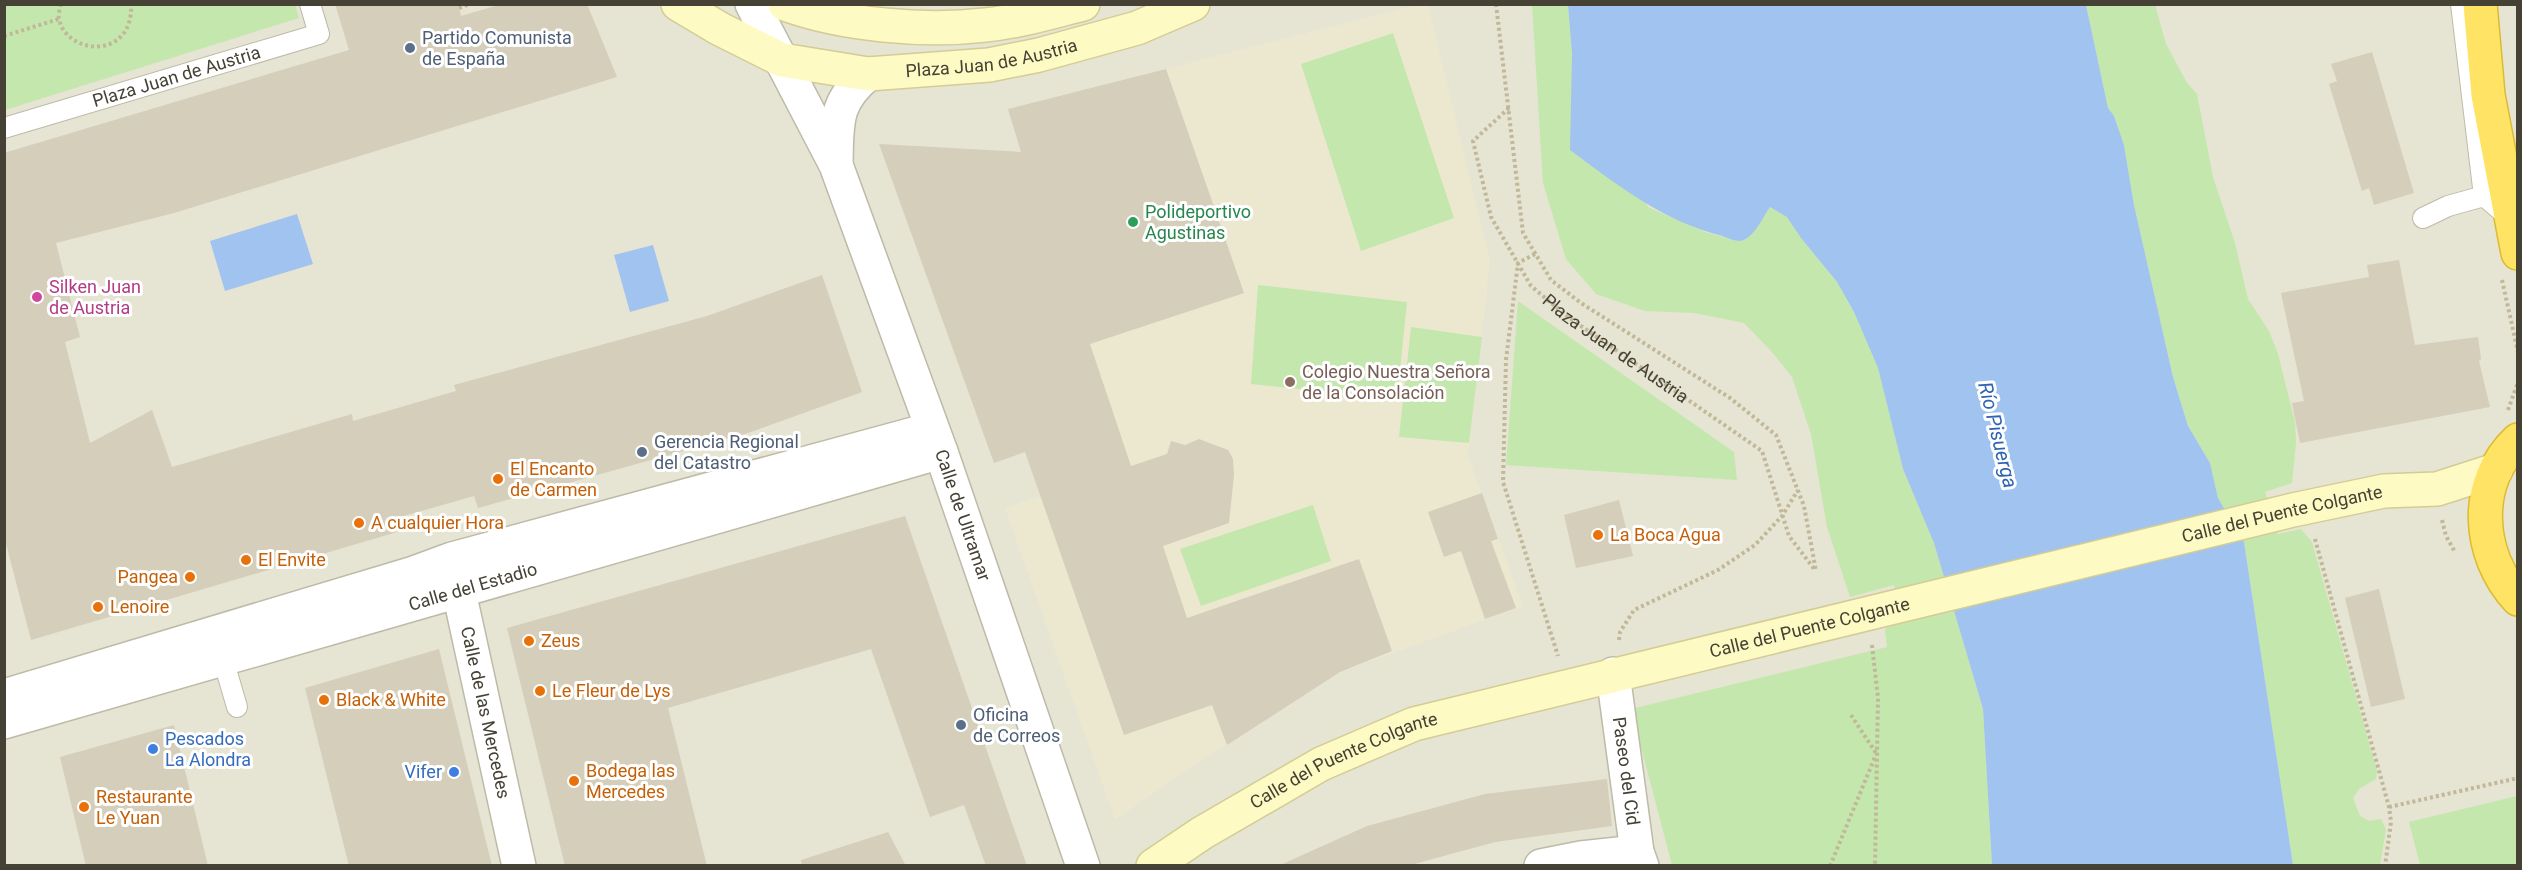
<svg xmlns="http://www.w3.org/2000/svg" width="2522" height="870" font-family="Roboto,sans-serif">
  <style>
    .residential { fill: #e6e4d3 }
    .education { fill: #ece8cf }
    .green { fill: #c4e7ad }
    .water { fill: #a1c3f0 }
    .building { fill: #d4ceba }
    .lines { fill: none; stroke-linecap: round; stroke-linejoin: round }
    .lane-casing { stroke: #bebaa8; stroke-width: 22 }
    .street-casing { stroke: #bebaa8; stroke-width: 36 }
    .secondary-casing { stroke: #d3cc95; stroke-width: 36 }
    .highway-casing { stroke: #ddba34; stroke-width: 36 }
    .path { stroke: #c0b899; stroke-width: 4; stroke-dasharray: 3 3; stroke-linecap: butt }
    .lane { stroke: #fff; stroke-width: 20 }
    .street { stroke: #fff; stroke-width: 33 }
    .secondary { stroke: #fefac3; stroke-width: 33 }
    .highway { stroke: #fee365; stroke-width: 33 }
    .service-dot { fill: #5c6f8a; stroke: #fff; stroke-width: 2 }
    .leisure-dot { fill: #2e9e5b; stroke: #fff; stroke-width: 2 }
    .hotel-dot { fill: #d1479c; stroke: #fff; stroke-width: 2 }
    .education-dot { fill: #8d6e63; stroke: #fff; stroke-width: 2 }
    .food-dot { fill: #e8710a; stroke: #fff; stroke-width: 2 }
    .shop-dot { fill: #3f7fe0; stroke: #fff; stroke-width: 2 }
    .labels { text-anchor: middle; stroke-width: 6; stroke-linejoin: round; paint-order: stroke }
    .service-label { font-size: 18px; fill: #4e5e75; stroke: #fff; text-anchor: start }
    .street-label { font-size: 18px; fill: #454135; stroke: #fff }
    .leisure-label { font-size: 18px; fill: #27864d; stroke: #fff; text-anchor: start }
    .hotel-label { font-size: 18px; fill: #b23c85; stroke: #fff; text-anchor: start }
    .education-label { font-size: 18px; fill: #785e54; stroke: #fff; text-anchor: start }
    .food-label { font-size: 18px; fill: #c56008; stroke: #fff; text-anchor: start }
    .shop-label { font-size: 18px; fill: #366cbe; stroke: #fff; text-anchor: start }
    .water-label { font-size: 20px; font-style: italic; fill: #2e64b0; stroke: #fff }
  </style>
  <rect width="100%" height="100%" fill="#f2f1e5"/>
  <path class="residential" d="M5,5H2517V865H5Z"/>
  <path class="education" d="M1417,5H1428L1490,261L1468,456L1523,606L1340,672L1184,772L1115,820L1005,508L1130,466L1008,109Z"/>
  <path class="green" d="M5,4H295L299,18L5,110Z
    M1532,5H1568L1572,54L1648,207L1705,232L1737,241L1745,240L1758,226L1770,207L1788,217L1801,238L1837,282L1854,312L1878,368L1903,469L1934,542L1983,709L1992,865H1672L1631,709L1887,647L1885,630L1889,625L1902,622L1894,585L1850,597L1827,527L1811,434L1792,377L1772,352L1744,323L1694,313L1645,311L1596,294L1566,259L1543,183Z
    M2086,5H2155L2166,44L2187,83L2197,94L2213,177L2235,243L2248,299L2269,331L2278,354L2295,422L2296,443L2292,483L2265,492L2278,534L2301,529L2312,542L2377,771L2376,779L2359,789L2353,798L2360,816L2369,821L2381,819L2386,830L2380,865H2293L2244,542L2218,498L2210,463L2188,426L2173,377L2134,205L2124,145L2114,116L2108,108Z
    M1393,33L1454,218L1361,251L1301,64Z
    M1258,285L1407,302L1397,399L1251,384Z
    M1518,301L1734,452L1737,480L1506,465Z
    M1411,327L1482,337L1469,443L1399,437Z
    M1313,505L1331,561L1201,606L1180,549Z
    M2517,796V865H2420L2409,822Z"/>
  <path class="water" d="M1568,5H2086L2108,108L2114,116L2124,145L2134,205L2173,377L2188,426L2210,463L2218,498L2244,542L2293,865H1992L1983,709L1934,543L1903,469L1878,368L1854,312L1837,282L1801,238L1787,217L1770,207C1763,217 1756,234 1744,240C1738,243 1728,238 1722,236C1661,220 1619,186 1570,150L1572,54Z
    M297,214L313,264L225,291L210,241Z
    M653,245L669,301L630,312L614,255Z"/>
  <path class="building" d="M335,4H458L461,16L502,4H587L617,77L174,213L56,243L80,337L65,342L90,443L152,410L172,467L352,414L353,421L456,391L454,385L707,316L822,275L862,392L748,433L478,508L474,496L393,519L397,532L31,640L4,536V153L349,50Z
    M2372,52L2414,193L2374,205L2369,188L2362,191L2329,84L2337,81L2331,64Z
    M1166,69L1244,293L1090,344L1131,466L1167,454L1171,441L1185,445L1199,439L1228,450L1233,459L1234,475L1229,523L1163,546L1187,618L1359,559L1392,651L1340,672L1227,745L1212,705L1124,735L1025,452L994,463L879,144L1021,152L1008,109Z
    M2399,260L2415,345L2478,337L2481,359L2479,361L2490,407L2300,443L2292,403L2304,401L2281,293L2369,277L2367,265Z
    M1482,493L1498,539L1491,541L1516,608L1485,619L1461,551L1444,557L1428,512Z
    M1619,500L1633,556L1576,568L1564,515Z
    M905,516L1027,866H986L964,805L930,817L871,649L668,708L707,866H565L507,628Z
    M2379,589L2405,699L2371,707L2345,598Z
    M439,649L492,866H349L305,688Z
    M174,725L208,866H86L60,757Z
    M1607,779L1612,826L1495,842L1407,866H1278L1367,826L1485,794Z
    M888,832L906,866H802L801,860Z"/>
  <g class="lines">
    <g class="lane-casing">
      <g id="lane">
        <path d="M2461,4L2484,196L2510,218"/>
        <path id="s2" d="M4,128L319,34L310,4"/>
        <path d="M2423,218L2448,206L2484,196"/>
        <path d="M223,659L237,707"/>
      </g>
    </g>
    <g class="street-casing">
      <g id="street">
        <path id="s3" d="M752,4L836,165L941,452L1083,866"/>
        <path d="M836,164C837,123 834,102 868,74"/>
        <path id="s4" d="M454,569L519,866"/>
        <path id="s5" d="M1613,674L1637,852L1642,866"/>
        <path d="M4,696L414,573L452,559L932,429"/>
        <path id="s6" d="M4,722L941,452"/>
        <path d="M1541,866L1581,858L1637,852"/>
      </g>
    </g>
    <g class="secondary-casing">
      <g id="secondary">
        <path id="s7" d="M678,4L720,29L782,60L868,74L989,65L1039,55L1137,28L1193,4"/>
        <path d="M785,4C843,25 924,32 985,25C1018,22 1051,12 1083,4"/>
        <path id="s8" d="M1153,866L1202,833L1321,764L1414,724L2293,510L2384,491L2437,489L2496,470"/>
      </g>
    </g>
    <g class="highway-casing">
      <path id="highway" d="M2480,4L2488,95L2518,253
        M2518,440C2472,483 2477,555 2518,599"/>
    </g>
    <g class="path">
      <path d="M61,4C60,8 58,15 59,19C67,56 134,60 131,4"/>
      <path d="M1496,4L1523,233L1551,280L1581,303L1730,398L1776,435L1804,506L1816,571"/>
      <path d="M459,8L470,4"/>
      <path d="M4,36L59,19"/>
      <path id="s1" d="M1509,108L1473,141L1491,217L1531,286L1568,317L1762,451L1789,536L1815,570"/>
      <path d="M1535,254L1518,263L1506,360L1503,482L1558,656"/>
      <path d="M2502,280L2518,352"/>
      <path d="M2508,410L2518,382"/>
      <path d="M2442,520L2446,536L2455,552"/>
      <path d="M2315,539L2389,807L2391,822L2385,866"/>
      <path d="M1619,640L1620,632L1634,610L1718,570L1755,545L1782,516L1798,490"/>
      <path d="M1872,645L1878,698L1875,866"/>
      <path d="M1851,715L1876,753"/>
      <path d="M2389,807L2518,778"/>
      <path d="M1830,866L1875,757"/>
    </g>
    <use href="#lane" class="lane"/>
    <use href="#street" class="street"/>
    <use href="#secondary" class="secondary"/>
    <use href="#highway" class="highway"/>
  </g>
  <g class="service-dot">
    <circle cx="410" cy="48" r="6"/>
    <circle cx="642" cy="452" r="6"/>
    <circle cx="961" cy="725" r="6"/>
  </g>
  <circle class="leisure-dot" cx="1133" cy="222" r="6"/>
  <circle class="hotel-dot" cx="37" cy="297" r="6"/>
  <circle class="education-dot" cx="1290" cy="382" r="6"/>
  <g class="food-dot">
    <circle cx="498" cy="479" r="6"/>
    <circle cx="359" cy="523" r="6"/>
    <circle cx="1598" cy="535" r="6"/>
    <circle cx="246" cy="560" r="6"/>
    <circle cx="190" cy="577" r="6"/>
    <circle cx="98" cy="607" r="6"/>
    <circle cx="529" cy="641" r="6"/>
    <circle cx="540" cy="691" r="6"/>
    <circle cx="324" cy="700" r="6"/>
    <circle cx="574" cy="781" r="6"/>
    <circle cx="84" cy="807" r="6"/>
  </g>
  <g class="shop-dot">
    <circle cx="153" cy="749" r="6"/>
    <circle cx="454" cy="772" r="6"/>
  </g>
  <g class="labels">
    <g class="service-label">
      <text x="422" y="44">Partido Comunista<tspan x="422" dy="21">de España</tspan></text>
      <text x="654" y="448">Gerencia Regional<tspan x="654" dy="21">del Catastro</tspan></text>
      <text x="973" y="721">Oficina<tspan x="973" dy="21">de Correos</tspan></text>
    </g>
    <g class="street-label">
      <text dy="6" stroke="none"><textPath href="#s7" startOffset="330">Plaza Juan de Austria</textPath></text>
      <text dy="6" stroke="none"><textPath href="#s2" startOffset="180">Plaza Juan de Austria</textPath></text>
      <text dy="6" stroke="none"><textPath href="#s1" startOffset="312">Plaza Juan de Austria</textPath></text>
      <text dy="6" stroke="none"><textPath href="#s3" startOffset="554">Calle de Ultramar</textPath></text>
      <text dy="6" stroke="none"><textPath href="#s8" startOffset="1191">Calle del Puente Colgante</textPath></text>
      <text dy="6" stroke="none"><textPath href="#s6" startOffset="488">Calle del Estadio</textPath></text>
      <text dy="6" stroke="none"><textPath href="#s8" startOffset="705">Calle del Puente Colgante</textPath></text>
      <text dy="6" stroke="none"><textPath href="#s4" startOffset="147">Calle de las Mercedes</textPath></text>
      <text dy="6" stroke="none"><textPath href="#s8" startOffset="219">Calle del Puente Colgante</textPath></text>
      <text dy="6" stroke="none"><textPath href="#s5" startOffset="98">Paseo del Cid</textPath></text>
    </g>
    <g class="leisure-label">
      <text x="1145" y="218">Polideportivo<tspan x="1145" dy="21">Agustinas</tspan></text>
    </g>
    <g class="hotel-label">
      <text x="49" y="293">Silken Juan<tspan x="49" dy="21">de Austria</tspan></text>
    </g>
    <g class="education-label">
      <text x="1302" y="378">Colegio Nuestra Señora<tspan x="1302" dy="21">de la Consolación</tspan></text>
    </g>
    <g class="food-label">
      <text x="510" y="475">El Encanto<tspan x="510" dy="21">de Carmen</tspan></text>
      <text x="371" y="529">A cualquier Hora</text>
      <text x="1610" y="541">La Boca Agua</text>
      <text x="258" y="566">El Envite</text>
      <text x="178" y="583" text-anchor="end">Pangea</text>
      <text x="110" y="613">Lenoire</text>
      <text x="541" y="647">Zeus</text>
      <text x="552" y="697">Le Fleur de Lys</text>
      <text x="336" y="706">Black &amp; White</text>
      <text x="586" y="777">Bodega las<tspan x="586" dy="21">Mercedes</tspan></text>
      <text x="96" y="803">Restaurante<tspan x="96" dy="21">Le Yuan</tspan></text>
    </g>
    <g class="shop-label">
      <text x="165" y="745">Pescados<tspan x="165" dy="21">La Alondra</tspan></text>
      <text x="442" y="778" text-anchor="end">Vifer</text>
    </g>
    <g class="water-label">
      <text transform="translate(1998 435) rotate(76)" y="7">Río Pisuerga</text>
    </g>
  </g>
  <rect width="2522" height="870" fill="none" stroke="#454135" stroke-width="12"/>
</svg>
